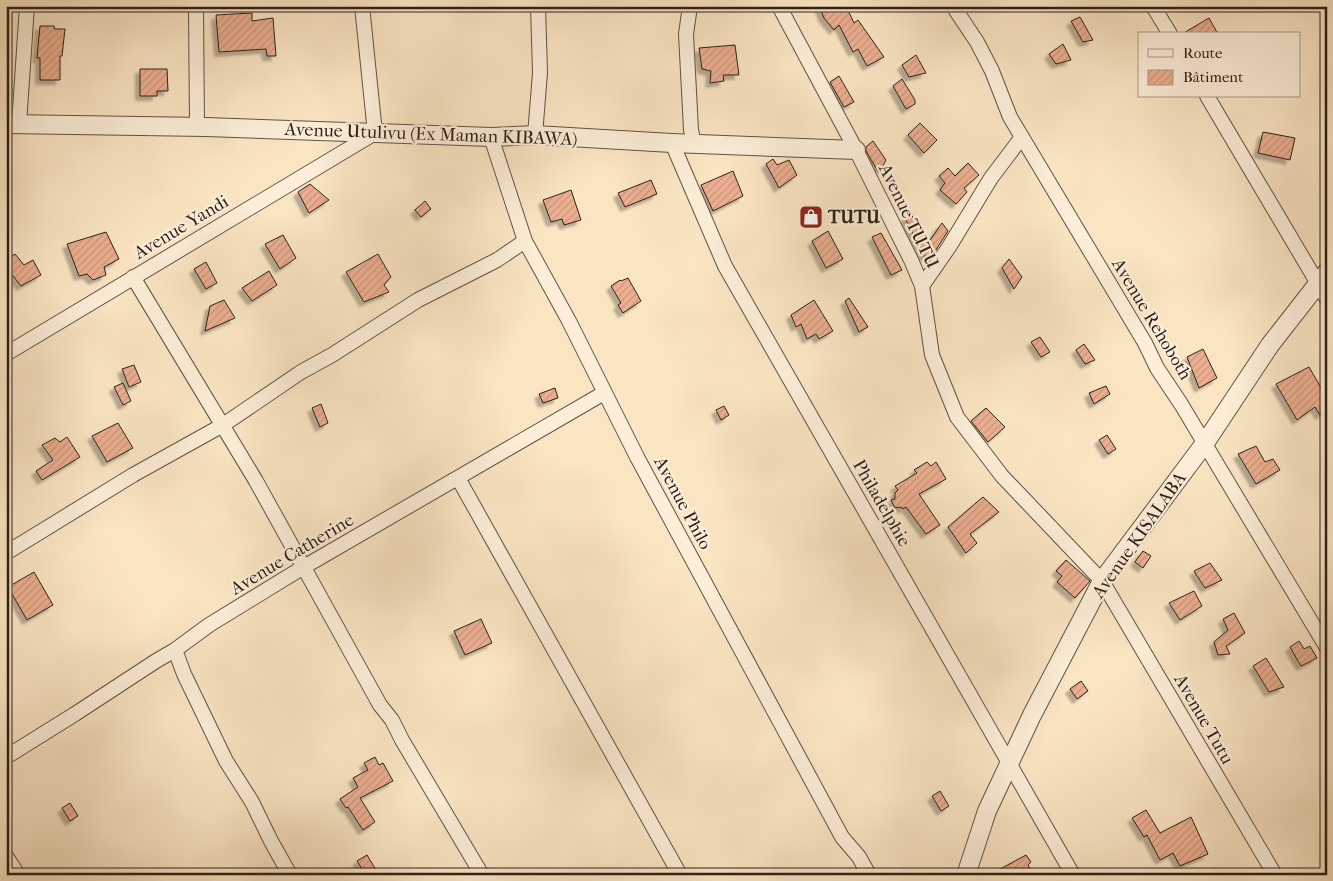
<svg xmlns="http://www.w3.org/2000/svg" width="1333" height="881" font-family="'IM FELL French Canon',serif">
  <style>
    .building { fill: url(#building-hatch); stroke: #2c201b; filter: url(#shadow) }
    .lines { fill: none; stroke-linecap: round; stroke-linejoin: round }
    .minor-casing { stroke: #605145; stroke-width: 16 }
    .tertiary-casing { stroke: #605145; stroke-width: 20 }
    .minor { stroke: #fceed8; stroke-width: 14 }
    .tertiary { stroke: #fceed8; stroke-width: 18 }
    .labels { text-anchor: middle; stroke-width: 4.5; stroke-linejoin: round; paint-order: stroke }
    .street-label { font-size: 18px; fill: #2c201b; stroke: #fceed8 }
    .poi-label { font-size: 18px; font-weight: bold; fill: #2c201b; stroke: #fceed8; text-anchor: start }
  </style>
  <defs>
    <pattern id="building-hatch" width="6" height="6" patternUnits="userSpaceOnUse" patternTransform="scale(1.25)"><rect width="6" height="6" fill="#ecaf90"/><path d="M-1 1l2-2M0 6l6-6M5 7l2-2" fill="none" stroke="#cb967c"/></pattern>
    <filter id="shadow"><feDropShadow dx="-4.5" dy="4.5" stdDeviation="1" flood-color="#0004"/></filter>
  </defs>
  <rect width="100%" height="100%" fill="#fae5c3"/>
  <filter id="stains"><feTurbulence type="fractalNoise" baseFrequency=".004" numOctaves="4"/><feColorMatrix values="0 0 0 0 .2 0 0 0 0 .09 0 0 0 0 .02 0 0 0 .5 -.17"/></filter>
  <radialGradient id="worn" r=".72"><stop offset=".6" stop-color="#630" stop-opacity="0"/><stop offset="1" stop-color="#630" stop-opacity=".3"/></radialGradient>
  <path class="building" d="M819,6H846L854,23L858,20L884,57L867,66L858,49L853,52L839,25L834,30L824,18Z
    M252,13V21L273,18L276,56H267L266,49L219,52L216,15Z
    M1080,17L1093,40L1083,42L1071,21Z
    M1209,18L1218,34H1182Z
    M40,26H54L55,29H65L62,56H60V80H40V58H37Z
    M1063,44L1071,60L1056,64L1049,54Z
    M735,45L739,75H723L724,81L710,83L711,71L702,69L699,48Z
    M916,55L926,73L909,77L902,65Z
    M140,69H167L168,91H157V96H140Z
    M839,76L854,102L844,107L830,82Z
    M902,79L915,100V104L906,109L893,86Z
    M920,123L937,140L924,153L908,135Z
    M1263,132L1295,138L1290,160L1258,153Z
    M873,141L886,160L879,173L866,151V147Z
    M773,159L777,165L789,160L797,175L779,188L766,164Z
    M968,163L979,175L964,188L967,192L956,204L940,190L945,183L939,176L948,168L955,176Z
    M733,171L743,196L713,211L701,185Z
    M651,180L657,194L625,207L618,193Z
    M310,184L329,200L309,213L298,192Z
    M571,190L581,220L564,225L562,219L551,222L543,200Z
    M425,201L431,209L421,217L415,210Z
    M911,214L928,243L942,223L948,231L932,256H920L922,252L905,218Z
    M828,231L843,259L826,268L812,241Z
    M106,232L119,259L104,267L106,275L93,280L87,274L79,276L67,244Z
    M881,233L902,270L891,275L872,237Z
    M283,235L296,258L280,269L265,244Z
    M15,254L24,265L33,260L41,275L21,286L6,267V260Z
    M378,254L391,277L384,285L389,292L364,302L346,272Z
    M1009,259L1022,277L1014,289L1002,268Z
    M206,262L217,283L206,289L194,269Z
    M269,271L277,285L252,301L242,288Z
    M628,278L641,301L623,313L618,305L621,303L611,286L620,280L621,281Z
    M849,298L868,327L859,332L845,301Z
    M224,300L235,318L205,331L210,306Z
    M814,300L833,331L819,339L816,334L807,339L801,324L796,327L791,315Z
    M1040,337L1050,352L1041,357L1031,342Z
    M1084,344L1095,360L1085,364L1076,350Z
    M1203,349L1217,378L1199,388L1187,357Z
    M134,365L141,382L129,387L122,369Z
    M1309,367L1327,398V411L1320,415L1315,407L1297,420L1276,384Z
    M123,383L131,401L123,405L114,387Z
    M1106,386L1110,394L1094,404L1089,393Z
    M555,388L558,398L543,403L539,394Z
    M321,404L328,423L320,427L312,408Z
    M724,406L729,415L721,420L716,410Z
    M986,408L1005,427L988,442L971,421Z
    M118,423L133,448L107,462L92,436Z
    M1107,435L1116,449L1108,454L1099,440Z
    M67,437L80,457L42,480L36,471L53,460L42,445L55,438L60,442Z
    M1256,446L1265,462L1273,459L1280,470L1256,484L1238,454Z
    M927,462L931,466L936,462L946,479L919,494L940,525L926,534L906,507L903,509L901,507L895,508L891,500L895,499V493L898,490L895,486L917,473L914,470Z
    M983,497L999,512L970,534L977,543L966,553L948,527Z
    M1143,551L1151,556L1143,568L1135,562Z
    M1066,560L1090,581L1075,598L1057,582L1062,576L1056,571Z
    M1210,563L1222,580L1205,588L1194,571Z
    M34,572L53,605L27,620L8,587Z
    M1194,591L1202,606L1180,620L1169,603Z
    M1234,613L1245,633L1226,646L1230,654L1218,655L1214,642L1228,630L1223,619Z
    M481,619L492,643L465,655L454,631Z
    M1299,641L1304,649L1310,646L1317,658L1301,666L1290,647Z
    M1266,658L1284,687L1269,692L1253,666Z
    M1081,681L1088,691L1077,699L1070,689Z
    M375,757L379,765L383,763L393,781L360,798L375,822L363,830L348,807L346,808L340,799L358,787L353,778L368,770L364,763Z
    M940,791L949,806L941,811L932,796Z
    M70,803L78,816L70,821L62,808Z
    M1146,810L1160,833L1191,817L1208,854L1180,866L1173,853L1160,860L1147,835L1144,837L1132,818Z
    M367,855L379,875H366L357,861Z
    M1026,855L1031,862L1028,865L1033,875H989Z"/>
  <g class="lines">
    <g class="minor-casing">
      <path id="minor" d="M196,6L197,127
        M690,6L686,34L691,130L694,144
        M779,6L856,150L911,260L922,286L932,355L957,417L1002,476L1102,581L1275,875
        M953,6L977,42L992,71L1010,117L1145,343L1157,368L1181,404L1327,648
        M1153,6L1170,34
        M1207,96L1327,299
        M19,124L27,6
        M535,135L540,73L538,6
        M491,137L525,241L569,321L637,457L842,837L859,857L869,875
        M672,143L725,266L1073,875
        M133,277L256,481L380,705L392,720L402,740L482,875
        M922,286L949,247L991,178L1022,137
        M6,354L375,133L362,6
        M458,478L680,875
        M6,553L133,475L223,425L301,372L332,355L418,300L497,260L525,241
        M175,650L184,674L226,761L252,802L271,841L290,875
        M6,757L75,714L156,661L175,650L209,625L302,568L604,393
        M6,856L18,875"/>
    </g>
    <g class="tertiary-casing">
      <path id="tertiary" d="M6,124L206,127L491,137L535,135L672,143L856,150
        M966,875L987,811L1032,715L1102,581L1205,443L1270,345L1327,272"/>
    </g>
    <use href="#minor" class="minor"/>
    <use href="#tertiary" class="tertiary"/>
  </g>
  <defs>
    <g id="shop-square" transform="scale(1.25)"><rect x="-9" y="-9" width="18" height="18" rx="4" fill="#8f2418" stroke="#fceed8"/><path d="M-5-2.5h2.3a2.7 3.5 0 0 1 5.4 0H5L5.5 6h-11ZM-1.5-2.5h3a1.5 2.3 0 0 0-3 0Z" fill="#fff"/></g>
  </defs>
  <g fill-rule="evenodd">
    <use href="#shop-square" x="811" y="217"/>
  </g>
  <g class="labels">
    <g class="street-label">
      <text transform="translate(431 134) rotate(2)" y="6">Avenue Utulivu (Ex Maman KIBAWA)</text>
      <text transform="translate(909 216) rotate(64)" y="6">Avenue TUTU</text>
      <text transform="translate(181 227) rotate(-31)" y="6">Avenue Yandi</text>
      <text transform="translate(1152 319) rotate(59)" y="6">Avenue Rehoboth</text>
      <text transform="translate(683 503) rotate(62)" y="6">Avenue Philo</text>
      <text transform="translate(882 503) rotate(60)" y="6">Philadelphie</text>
      <text transform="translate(1139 535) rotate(-55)" y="6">Avenue KISALABA</text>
      <text transform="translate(292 554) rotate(-31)" y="6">Avenue Catherine</text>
      <text transform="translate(1204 719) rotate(60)" y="6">Avenue Tutu</text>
    </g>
    <g class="poi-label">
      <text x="828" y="223">TUTU</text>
    </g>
  </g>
  <rect width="1333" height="881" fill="none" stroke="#fae5c3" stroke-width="25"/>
  <rect x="8" y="8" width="1318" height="866" fill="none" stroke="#2c201b" stroke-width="2.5"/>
  <rect x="12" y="12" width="1308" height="856" fill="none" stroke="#2c201b"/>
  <rect x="1138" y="32" width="162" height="65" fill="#fceed8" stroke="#a99c8c"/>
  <rect x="1148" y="49" width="25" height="8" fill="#fceed8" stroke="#a99c8c"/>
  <text x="1183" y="58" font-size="15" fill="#2c201b">Route</text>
  <rect x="1148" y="70" width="25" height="15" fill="url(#building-hatch)" stroke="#a99c8c"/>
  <text x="1183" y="82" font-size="15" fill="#2c201b">Bâtiment</text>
  <rect width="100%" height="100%" filter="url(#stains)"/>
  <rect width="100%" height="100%" fill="url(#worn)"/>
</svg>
